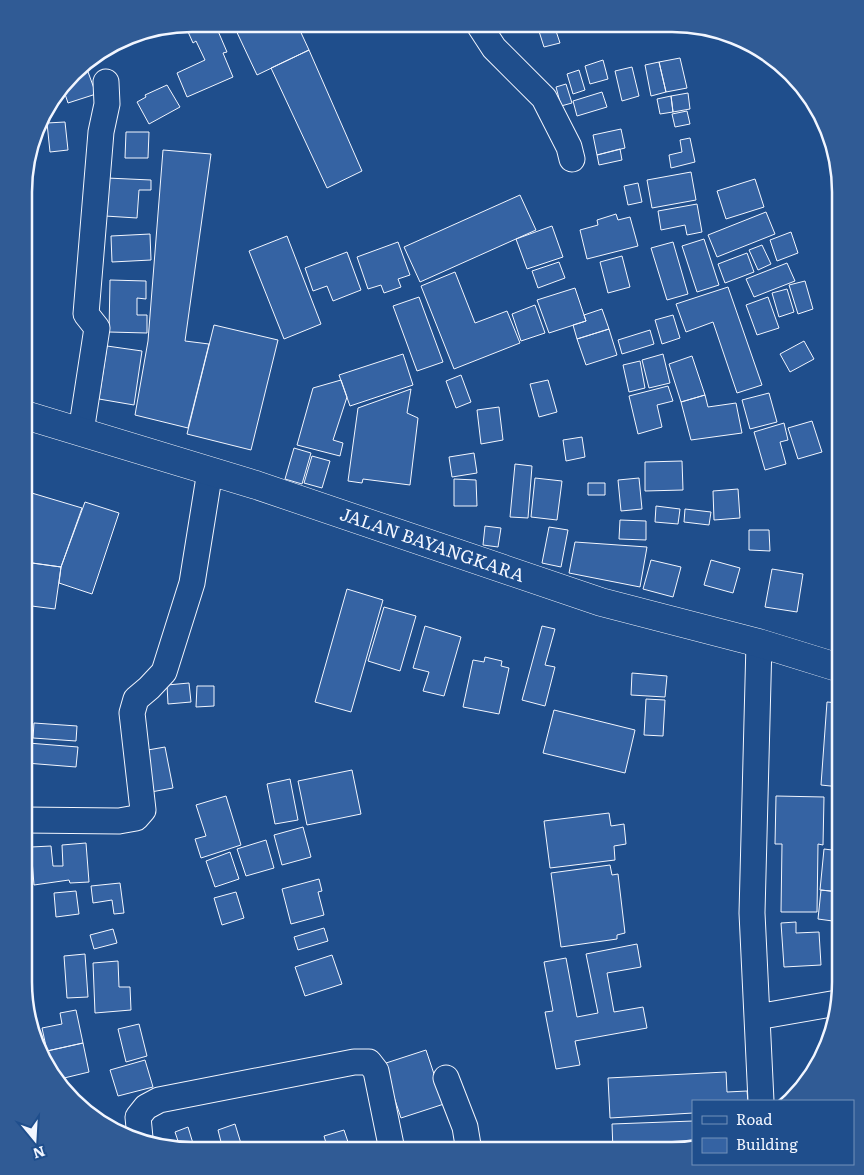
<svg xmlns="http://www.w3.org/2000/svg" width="864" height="1175" font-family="Literata,serif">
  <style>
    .building { fill: #3563a3; stroke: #f2f6ff }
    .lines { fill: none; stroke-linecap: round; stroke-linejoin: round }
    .minor-casing { stroke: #f2f6ff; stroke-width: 27 }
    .highway-casing { stroke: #f2f6ff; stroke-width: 29 }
    .minor { stroke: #1f4e8c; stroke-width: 25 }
    .highway { stroke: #1f4e8c; stroke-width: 28 }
    .labels { text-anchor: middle; stroke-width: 4; stroke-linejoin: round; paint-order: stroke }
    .street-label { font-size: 18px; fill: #f2f6ff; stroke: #1f4e8c }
    .rim { fill: none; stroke: #f2f6ff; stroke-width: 2.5 }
  </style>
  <rect width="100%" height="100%" fill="#1f4e8c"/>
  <path class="building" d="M192,24H215L227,52L223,53L233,77L187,97L177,73L205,60L196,41L193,43L185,25Z
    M233,24H297L309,50L257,75Z
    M509,25H522L511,28Z
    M537,25H554L560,43L544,47Z
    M150,31L152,36L128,44L126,40L138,33Z
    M309,50L362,171L327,188L271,68Z
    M680,58L687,88L666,92L659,62Z
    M603,60L608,79L590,84L585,66Z
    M659,62L666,92L651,96L645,65Z
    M632,67L639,96L622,101L615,71Z
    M87,69L96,94L68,103L63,88L75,74Z
    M579,70L585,90L573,94L567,74Z
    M566,84L572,103L561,106L556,87Z
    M167,85L180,107L149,124L137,102L146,97L145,95Z
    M602,92L607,107L577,116L573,101Z
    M688,93L690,109L673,112L671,96Z
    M671,96L673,112L660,114L657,99Z
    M687,111L690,124L675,127L672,114Z
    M65,122L68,150L50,152L47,123Z
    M621,129L625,148L597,155L593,135Z
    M126,132H149L148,158H125Z
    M690,138L695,162L671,168L669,155L682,152L680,140Z
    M620,149L622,160L599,165L597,155Z
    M163,150L211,154L185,341L209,344L188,428L135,415L148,341Z
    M691,172L696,200L652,208L647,180Z
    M107,178L151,180V190H139L137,218L105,216Z
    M755,179L764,207L726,219L717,191Z
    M638,183L642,202L628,205L624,186Z
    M520,195L536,230L420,282L404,247Z
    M697,204L702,232L687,235L685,225L661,230L658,211Z
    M766,212L775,234L717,257L708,235Z
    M616,214L618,220L630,217L638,246L587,259L580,230L598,225L597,220Z
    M552,226L563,257L527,269L516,239Z
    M791,232L798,253L777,261L770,240Z
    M150,234L151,260L112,262L111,236Z
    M287,236L321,324L284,339L249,251Z
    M704,239L719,285L697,292L682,246Z
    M398,242L410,275L398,279L401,287L384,293L381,285L368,289L357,257Z
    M673,242L688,294L667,300L651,248Z
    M762,245L771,264L758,270L749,250Z
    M347,252L361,290L333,301L327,286L313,291L305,268Z
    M747,253L754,272L725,283L718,264Z
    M622,256L630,287L608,293L600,262Z
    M559,262L565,278L538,288L532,271Z
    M787,263L795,281L754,297L746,279Z
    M455,272L475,323L507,311L520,343L454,369L421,286Z
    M110,280L146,281V299L137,298V315H147V333L109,332Z
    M805,281L813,309L798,314L789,285Z
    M728,287L762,385L737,393L713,322L686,332L676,304Z
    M575,288L586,321L549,333L537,300Z
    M787,289L794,312L779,317L772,293Z
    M419,297L443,362L417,371L393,306Z
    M768,297L779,328L757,335L746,305Z
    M535,305L545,333L521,341L512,314Z
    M602,309L609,329L577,339L573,325L586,321L584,315Z
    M673,315L680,338L662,344L655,320Z
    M214,325L278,340L251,450L187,434Z
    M609,329L617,355L586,365L577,339Z
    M650,330L654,344L622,354L618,340Z
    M804,341L814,359L790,372L780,354Z
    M107,346L142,351L134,405L99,399Z
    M403,354L413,385L350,406L339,375Z
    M663,354L670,383L649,388L642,360Z
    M692,356L705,395L681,402L669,364Z
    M640,361L645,388L629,392L623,365Z
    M461,375L471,402L456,408L446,381Z
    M341,380L347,397L333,440L343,443L340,456L297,445L313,388Z
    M548,380L557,412L539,417L530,384Z
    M668,386L673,401L657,405L662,427L638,434L629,396Z
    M411,389L407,413L418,418L410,485L363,479L362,483L348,481L358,408Z
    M769,393L777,422L750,429L742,400Z
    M705,395L708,407L736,403L742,433L691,440L681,402Z
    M499,407L503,440L481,444L477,410Z
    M812,421L822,452L798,459L788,428Z
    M784,423L788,440L780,442L786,464L765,470L754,432Z
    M582,437L585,457L566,461L563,440Z
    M294,448L311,453L302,484L285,479Z
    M840,451V470L834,454Z
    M474,453L477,473L452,477L449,457Z
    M312,456L330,461L322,488L304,483Z
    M682,461L683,490L645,491V462Z
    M515,464L532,466L528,518L510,517Z
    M535,478L562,481L557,520L531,517Z
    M639,478L642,509L621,511L618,480Z
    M454,479L476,480L477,506H454Z
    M588,483H605V495H588Z
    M738,489L740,518L714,520L713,491Z
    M25,491L82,508L61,567L25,562Z
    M85,502L119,513L92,594L59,583L61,567Z
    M656,506L680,509L678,524L655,522Z
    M685,509L711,512L709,525L684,522Z
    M620,520L646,521V540L619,539Z
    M485,526L501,528L498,547L483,545Z
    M549,527L568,530L561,567L542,563Z
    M749,530H769L770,551L749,550Z
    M575,542L647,547L640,587L569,573Z
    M651,560L681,567L673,597L643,589Z
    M711,560L740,568L733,593L704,585Z
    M25,562L61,567L55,609L24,605Z
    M772,569L803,574L797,612L765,607Z
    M347,589L383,600L351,712L315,702Z
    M384,607L416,616L400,671L368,661Z
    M425,626L461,637L444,696L423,691L429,672L413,668Z
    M542,626L555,629L545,665L555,667L545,706L522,700Z
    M485,657L502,661L501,666L509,668L499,714L463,707L473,660L484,662Z
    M632,673L667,676L665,697L631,695Z
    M189,683L191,702L168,704L167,685Z
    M197,686H214V706L196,707Z
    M646,699L665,700L663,736L644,735Z
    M827,702L840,703V787L821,785Z
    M554,710L635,730L625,773L543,753Z
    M34,723L77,726L76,741L33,738Z
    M28,743L78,747L76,767L26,763Z
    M165,747L173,788L151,792L142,751Z
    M352,770L361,814L307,825L298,781Z
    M290,779L298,820L275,824L267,784Z
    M226,796L241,845L201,858L195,839L206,836L196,805Z
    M776,796L824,797L823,845L818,844L817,912H781L782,844H775Z
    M609,813L611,826L624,824L626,844L614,846L615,860L550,868L544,821Z
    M303,827L311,857L282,865L274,835Z
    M266,840L274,868L246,876L237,849Z
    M86,843L89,882L70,883L69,880L34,885L31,847L51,846L53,866H63L62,845Z
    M824,849L840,851V892L820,890Z
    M230,852L239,879L215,887L206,861Z
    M610,865L612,875L618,874L625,933L617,935V939L561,947L551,873Z
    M319,879L322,891L318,892L324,915L291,924L282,889Z
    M120,883L124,913L114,914L112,900L93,903L91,886Z
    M821,890L840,892V922L818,919Z
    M76,891L79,914L56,917L54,893Z
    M236,892L244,918L222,925L214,898Z
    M24,900H28L32,939L24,940Z
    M796,922V933L819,932L821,965L784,967L781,923Z
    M324,928L328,941L298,950L294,937Z
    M113,929L117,943L94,949L90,935Z
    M637,944L641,967L607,973L614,1012L643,1007L647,1028L575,1041L580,1065L556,1069L545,1012L553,1011L544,962L566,958L577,1017L598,1013L586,954Z
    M85,954L88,997L67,998L64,956Z
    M332,955L342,984L305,996L295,967Z
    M118,961L119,987H130L131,1010L95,1013L93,963Z
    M76,1010L83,1043L47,1051L42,1028L62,1024L60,1013Z
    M139,1024L147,1056L126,1062L118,1029Z
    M83,1043L89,1072L60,1079L51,1068L47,1051Z
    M426,1050L444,1104L401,1118L383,1064Z
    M145,1060L153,1087L118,1096L110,1070Z
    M726,1072L727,1092L747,1091L748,1101H693V1113L610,1118L608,1078Z
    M693,1121V1146L672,1151H613L612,1124Z
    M235,1124L243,1150H223L218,1130Z
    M188,1127L195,1150H181L175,1132Z
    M344,1130L349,1145L328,1150L324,1136Z"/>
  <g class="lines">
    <g class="minor-casing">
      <path id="minor" d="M479,25L494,48L544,98L569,147L572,159
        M81,432L97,328L86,314L101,132L107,104L106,82
        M759,643L752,913L761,1101
        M24,820L119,821L136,818L143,810L132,713L136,699L149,688L164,672L192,583L210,471
        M757,1017L837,1003
        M446,1078L465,1127L469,1151
        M140,1138L138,1117L146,1107L159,1100L354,1062H369L376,1071L392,1150"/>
    </g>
    <g class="highway-casing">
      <path id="highway" d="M25,415L256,485L601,602L759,643L840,668"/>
    </g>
    <use href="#minor" class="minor"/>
    <use href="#highway" class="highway"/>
  </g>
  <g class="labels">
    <g class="street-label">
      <text transform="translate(432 545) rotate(19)" y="6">JALAN BAYANGKARA</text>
    </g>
  </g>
  <path d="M0 0H864V1175H0ZM192 32H672A160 160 0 0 1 832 192V982A160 160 0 0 1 672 1142H192A160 160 0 0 1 32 982V192A160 160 0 0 1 192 32Z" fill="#305b95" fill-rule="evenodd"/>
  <path class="rim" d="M192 32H672A160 160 0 0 1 832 192V982A160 160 0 0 1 672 1142H192A160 160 0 0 1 32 982V192A160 160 0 0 1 192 32Z"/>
  <rect x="692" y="1100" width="162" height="65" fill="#1f4e8c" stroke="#7391ba"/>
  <rect x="702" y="1116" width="25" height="8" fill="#1f4e8c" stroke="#7391ba"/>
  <text x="736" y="1125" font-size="15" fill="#f2f6ff">Road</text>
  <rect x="702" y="1138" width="25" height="15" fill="#3563a3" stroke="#7391ba"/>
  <text x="736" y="1150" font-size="15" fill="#f2f6ff">Building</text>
  <g transform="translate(35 1140) rotate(162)" stroke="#1f4e8c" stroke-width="4" paint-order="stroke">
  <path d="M0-4L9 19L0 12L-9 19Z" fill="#f2f6ff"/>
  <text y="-8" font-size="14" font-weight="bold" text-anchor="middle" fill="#f2f6ff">N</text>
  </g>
</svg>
